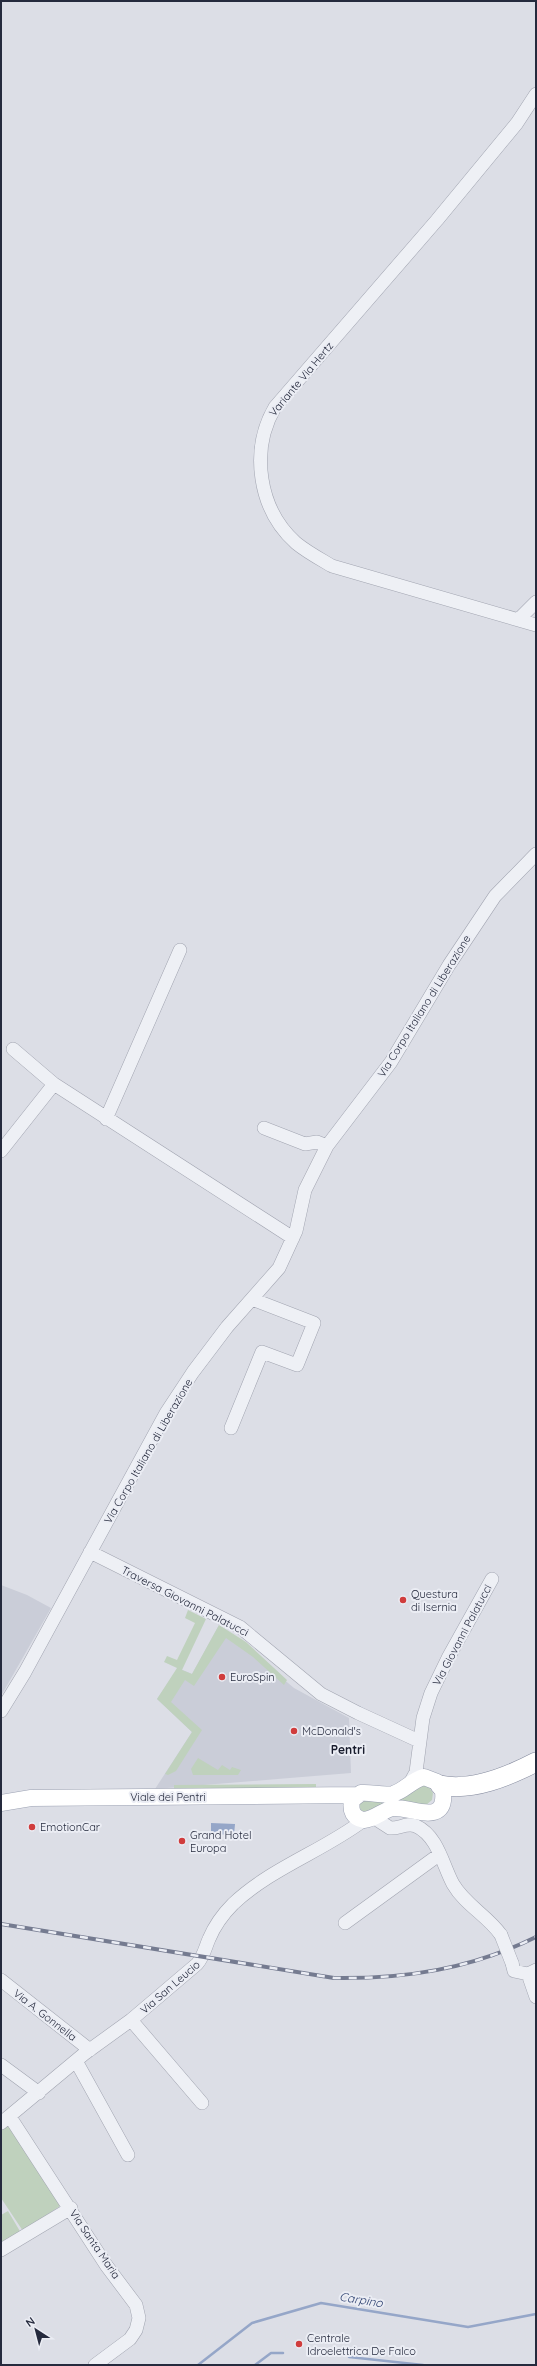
<svg xmlns="http://www.w3.org/2000/svg" width="537" height="2366" font-family="Quicksand,sans-serif">
  <style>
    .built { fill: #cacdd8 }
    .green { fill: #bfd1bd }
    .water { fill: #95a6c8 }
    .lines { fill: none; stroke-linecap: round; stroke-linejoin: round }
    .stream { stroke: #95a6c8; stroke-width: 2.5 }
    .minor-casing { stroke: #a1a4b0; stroke-width: 14 }
    .major-casing { stroke: #9ba1b2; stroke-width: 17 }
    .highway-casing { stroke: #83899d; stroke-width: 20 }
    .minor { stroke: #eef0f5; stroke-width: 13 }
    .major { stroke: #fff; stroke-width: 16 }
    .highway { stroke: #fff; stroke-width: 19 }
    .rail-casing { stroke: #757b90; stroke-width: 4 }
    .rail { stroke: #ebedf4; stroke-width: 2.5; stroke-dasharray: 8; stroke-linecap: butt }
    .minor-bridge-casing { stroke: #a1a4b0; stroke-width: 14; stroke-linecap: butt }
    .minor-bridge { stroke: #eef0f5; stroke-width: 13 }
    .poi-dot { fill: #d03c3c; stroke: #ebedf4; stroke-width: 1.5 }
    .labels { text-anchor: middle; stroke-width: 4; stroke-linejoin: round; paint-order: stroke }
    .street-label { font-size: 11px; fill: #252a3d; stroke: #ebedf4 }
    .poi-label { font-size: 11px; fill: #252a3d; stroke: #ebedf4; text-anchor: start }
    .neighbourhood-label { font-size: 12px; font-weight: bold; fill: #181c2d; stroke: #ebedf4 }
    .water-label { font-size: 12px; font-style: italic; fill: #2f4271; stroke: #ebedf4 }
  </style>
  <rect width="100%" height="100%" fill="#dcdee6"/>
  <path class="built" d="M1,1585L27,1595L51,1608L1,1696Z
    M219,1625L294,1688L349,1718L351,1773L155,1789L192,1732L157,1699L178,1668L192,1674Z"/>
  <path class="green" d="M188,1610L206,1619L182,1670L192,1674L219,1625L246,1642L287,1680L284,1685L253,1657L226,1638L194,1686L185,1680L171,1702L202,1730L176,1771L168,1775L165,1774L192,1732L157,1699L177,1668L164,1662L167,1656L177,1660L195,1623L185,1618Z
    M198,1758L218,1770L222,1765L230,1770L232,1767L241,1770L238,1775H193L191,1769Z
    M316,1784V1788L174,1789V1785Z
    M422,1785L429,1787L433,1793L432,1800L426,1805L369,1814L361,1811L359,1804L361,1801Z
    M10,2121L66,2202L23,2231L1,2198V2127Z
    M8,2211L21,2233L1,2245V2215Z"/>
  <path class="water" d="M211,1823L235,1824L234,1835L211,1834Z"/>
  <g class="lines">
    <path class="stream" d="M349,2357L423,2365
      M198,2365L252,2323L321,2303L468,2327L536,2314
      M255,2365L271,2353H283"/>
    <g class="minor-casing">
      <path id="minor" d="M536,94L517,123L437,220L275,407C250,450 258,509 296,543C307,552 320,559 332,566L536,625
        M518,620L536,602
        M13,1049L54,1084L293,1238
        M106,1119L180,950
        M264,1128L305,1144L317,1142L327,1146
        M1,1151L54,1084
        M231,1428L262,1352L297,1365L314,1323L252,1299
        M90,1552L240,1627L321,1694L358,1713L419,1741
        M1,1711L25,1672L166,1413L193,1372L227,1327L279,1268L296,1231L305,1190L327,1146L391,1062L449,965L495,896L536,854
        M410,1783L416,1772L423,1718L431,1693L448,1658L492,1579
        M373,1817L390,1828C399,1829 407,1822 416,1826C438,1836 443,1866 453,1884C465,1905 488,1916 501,1935
        M345,1923L440,1854
        M512,1963L514,1971L528,1974L536,1970
        M528,1974L536,1997
        M1,1980L90,2050
        M131,2020L202,2103
        M76,2061L128,2155
        M1,2065L39,2093
        M10,2117L106,2265L136,2305L139,2318L136,2330L130,2339L95,2365
        M1,2123L84,2054L131,2020L197,1964C204,1956 205,1948 209,1939C214,1927 224,1913 233,1904C271,1868 323,1851 364,1820
        M1,2250L71,2208"/>
    </g>
    <g class="major-casing">
      <path id="major" d="M424,1777L437,1782L443,1791C447,1828 410,1806 393,1808C383,1810 375,1819 364,1820C353,1818 350,1811 352,1800L361,1793C372,1792 382,1796 393,1794C404,1791 412,1780 424,1777Z
        M1,1803L31,1798L356,1795"/>
    </g>
    <g class="highway-casing">
      <path id="highway" d="M440,1785C472,1792 509,1776 536,1762"/>
    </g>
    <use href="#minor" class="minor"/>
    <use href="#major" class="major"/>
    <use href="#highway" class="highway"/>
    <g class="rail-casing">
      <path id="rail" d="M1,1924L334,1978C406,1979 471,1969 536,1937"/>
    </g>
    <use href="#rail" class="rail"/>
    <g class="minor-bridge-casing">
      <path id="minor-bridge" d="M501,1935L512,1963"/>
    </g>
    <use href="#minor-bridge" class="minor-bridge"/>
  </g>
  <g class="poi-dot">
    <circle cx="403" cy="1600" r="4"/>
    <circle cx="222" cy="1677" r="4"/>
    <circle cx="294" cy="1731" r="4"/>
    <circle cx="32" cy="1827" r="4"/>
    <circle cx="182" cy="1841" r="4"/>
    <circle cx="299" cy="2344" r="4"/>
  </g>
  <g class="labels">
    <g class="street-label">
      <text transform="translate(301 379) rotate(-50)" y="4">Variante Via Hertz</text>
      <text transform="translate(424 1006) rotate(-58)" y="4">Via Corpo Italiano di Liberazione</text>
      <text transform="translate(148 1451) rotate(-60)" y="4">Via Corpo Italiano di Liberazione</text>
      <text transform="translate(185 1601) rotate(27)" y="4">Traversa Giovanni Palatucci</text>
      <text transform="translate(462 1635) rotate(-62)" y="4">Via Giovanni Palatucci</text>
      <text x="168" y="1801">Viale dei Pentri</text>
      <text transform="translate(170 1987) rotate(-41)" y="4">Via San Leucio</text>
      <text transform="translate(45 2015) rotate(38)" y="4">Via A. Gonnella</text>
      <text transform="translate(95 2244) rotate(56)" y="4">Via Santa Maria</text>
    </g>
    <g class="poi-label">
      <text x="411" y="1598">Questura<tspan x="411" dy="13">di Isernia</tspan></text>
      <text x="230" y="1681">EuroSpin</text>
      <text x="302" y="1735">McDonald's</text>
      <text x="40" y="1831">EmotionCar</text>
      <text x="190" y="1839">Grand Hotel<tspan x="190" dy="13">Europa</tspan></text>
      <text x="307" y="2342">Centrale<tspan x="307" dy="13">Idroelettrica De Falco</tspan></text>
    </g>
    <g class="neighbourhood-label">
      <text x="348" y="1754">Pentri</text>
    </g>
    <g class="water-label">
      <text transform="translate(361 2300) rotate(9)" y="4">Carpino</text>
    </g>
  </g>
  <rect width="537" height="2366" fill="none" stroke="#252a3d" stroke-width="4"/>
  <g transform="translate(36 2330) rotate(324)" stroke="#ebedf4" stroke-width="3" paint-order="stroke">
  <path d="M0-3L7 15L0 10L-7 15Z" fill="#252a3d"/>
  <text y="-6" font-size="11" font-weight="bold" text-anchor="middle" fill="#252a3d">N</text>
  </g>
</svg>
